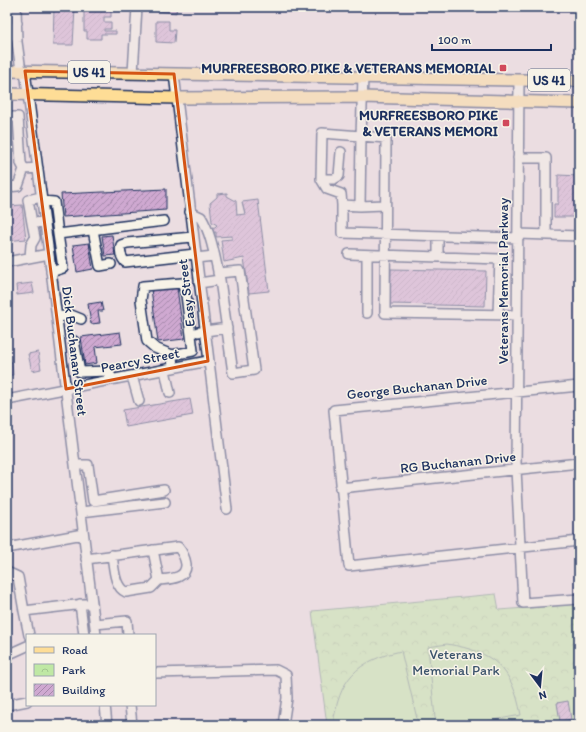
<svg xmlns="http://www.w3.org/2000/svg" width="586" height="732" font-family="Itim,sans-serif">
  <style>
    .park { fill: url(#park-crowns); stroke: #6d8c81 }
    .pitch { fill: #bfe8a4; stroke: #6d8c81 }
    .building { fill: url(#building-hatch); stroke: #1b2f5e }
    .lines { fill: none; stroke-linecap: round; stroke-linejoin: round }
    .minor-casing { stroke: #1b2f5e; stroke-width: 12 }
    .major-casing { stroke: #1b2f5e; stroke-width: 14 }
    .minor { stroke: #f7f3e8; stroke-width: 9 }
    .major { stroke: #fedd96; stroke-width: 11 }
    .marked { fill: none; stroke: #d45514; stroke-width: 3; stroke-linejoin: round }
    .poi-dot { fill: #d1495b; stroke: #f7f3e8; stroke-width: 1.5 }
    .labels { text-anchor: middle; stroke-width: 3; stroke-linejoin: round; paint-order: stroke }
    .shield { fill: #f7f3e8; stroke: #5d6a87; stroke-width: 1 }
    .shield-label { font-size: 13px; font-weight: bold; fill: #1b2f5e }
    .poi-label { font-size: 14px; font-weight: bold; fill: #1b2f5e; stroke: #f7f3e8; text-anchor: end }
    .street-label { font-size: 14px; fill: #1b2f5e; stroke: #f7f3e8 }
    .park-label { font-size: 14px; fill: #3c546c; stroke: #f7f3e8 }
  </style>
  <defs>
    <pattern id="park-crowns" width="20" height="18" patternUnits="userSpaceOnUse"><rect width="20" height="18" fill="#bfe8a4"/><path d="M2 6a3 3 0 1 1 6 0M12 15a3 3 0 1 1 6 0" fill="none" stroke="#a4c790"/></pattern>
    <pattern id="building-hatch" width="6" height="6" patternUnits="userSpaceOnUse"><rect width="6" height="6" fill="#cfa9d1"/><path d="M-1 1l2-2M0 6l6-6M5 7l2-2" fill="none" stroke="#a78aad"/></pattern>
  </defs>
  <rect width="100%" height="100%" fill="#ebdde1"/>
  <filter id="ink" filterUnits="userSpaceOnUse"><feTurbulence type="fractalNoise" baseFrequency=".025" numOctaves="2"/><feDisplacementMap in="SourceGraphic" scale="8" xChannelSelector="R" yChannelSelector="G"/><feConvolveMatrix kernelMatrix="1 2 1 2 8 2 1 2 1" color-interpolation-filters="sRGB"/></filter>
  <g filter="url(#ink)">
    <path class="park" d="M496,594L499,610L579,604V725H327L312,611Z"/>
    <path class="pitch" d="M447,644C495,652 512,668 521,715L468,725H443L435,718L428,647Z
      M401,651L418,723L416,725H333C339,679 356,661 401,651Z"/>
    <path class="building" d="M84,7H104V9H111V17H104V22H111V29H104V31H116V34H101V39H87V31H84Z
      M157,7H177L176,13L157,11Z
      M54,8H75L73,45H53Z
      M156,21H169V30H175L174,43L156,42Z
      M558,175L579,176V217H554V204H558Z
      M166,189V210L63,217L61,194Z
      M227,193V196L236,201L237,215L245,214L242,202L258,200L269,291L249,293L244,258L224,262L221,240L232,239V236L216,237V232L209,233V228L215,227L217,225L212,222L210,203L217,197V194Z
      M22,205L26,239L7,241V231H11L8,206Z
      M112,235L115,255L105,256L102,236Z
      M89,243L93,269L77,272L73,245Z
      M391,269L486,271L485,306L390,304Z
      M32,283L34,293L17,295L16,285Z
      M177,288L184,339L158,342L151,289Z
      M101,302L103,311H98L100,323L91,324L88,304Z
      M120,332L122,344L95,347L97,363L85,365L81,337Z
      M38,352L41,369L32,371L28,354Z
      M7,362H12L13,375H9L10,379H7Z
      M190,399L193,415L126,427L123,410Z
      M568,701L571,719L560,721L557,703Z"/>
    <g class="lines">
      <g class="minor-casing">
        <path id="minor" d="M16,7L17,42L21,71
          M7,39L17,23
          M25,71L49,254L96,635
          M133,73L137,7
          M174,74L227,509
          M519,80L516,469L523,603L579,599
          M7,117H18L21,163L24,169L38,168
          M518,158H546V235
          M321,179H334L339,176L341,152
          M7,187L18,186L24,169
          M41,197L28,200L32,223L45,222
          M42,201L54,202L58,234L164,221
          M342,205V233L518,238
          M384,205L360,206L361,136L386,138L385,313L517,315
          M360,206L342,205L341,194L327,189L321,179L322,133L361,136L363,77
          M190,212L201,217C212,235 215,259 220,280L233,373L254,370L240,271L218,273
          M93,230L100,266L111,264
          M518,234L579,236
          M193,237L127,243L121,245C119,252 121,257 125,262L195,254
          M349,254L500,259L498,314
          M367,255V313
          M30,257L31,245L35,238L32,223
          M438,257V236
          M196,258L214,256
          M7,262L49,254
          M51,272L63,268L58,234
          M199,283L220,280
          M57,317L71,315L81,319
          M198,332L227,328
          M74,341L80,372L109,371L112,380
          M172,355L155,348L147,341L141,300L143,286L182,283L186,295L193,351L172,355L173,368
          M165,370L170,393
          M132,376L139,401
          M579,386L334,410L349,566L579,541
          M7,400L208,361
          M75,465H88L93,501L164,490
          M340,488L579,463
          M81,512L165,502
          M7,548L83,534
          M112,555C114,567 114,587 126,592L151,588L159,580
          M86,559L178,547C183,553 185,557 186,564C187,579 170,579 159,580L153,550
          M7,572L18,577L24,611L92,603
          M80,604L84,635
          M24,611L29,635
          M95,624L127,621L128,635
          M7,655L27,646
          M155,673L276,670L286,675L287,698L283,725
          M7,705L27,701
          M105,705L107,725
          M130,705L132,725
          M572,725H573"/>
      </g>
      <g class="major-casing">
        <path id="major" d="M7,71L579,81
          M7,94L177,98L362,97L579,103"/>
      </g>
      <use href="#minor" class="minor"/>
      <use href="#major" class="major"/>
    </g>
  </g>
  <path d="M0 0H586V732H0ZM25,71L174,74L208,361L66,389Z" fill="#ebdde1" fill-opacity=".55" fill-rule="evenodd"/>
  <path class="marked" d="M25,71L174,74L208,361L66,389Z"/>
  <g class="poi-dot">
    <rect x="499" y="64" width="8" height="8" rx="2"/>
    <rect x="502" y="119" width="8" height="8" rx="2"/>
  </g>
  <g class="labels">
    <g class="shield">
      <rect x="68" y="61" width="42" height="22" rx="3"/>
      <rect x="528" y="69" width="42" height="22" rx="3"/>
    </g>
    <g class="shield-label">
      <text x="89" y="77">US 41</text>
      <text x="549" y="85">US 41</text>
    </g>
    <g class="poi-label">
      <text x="495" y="73">MURFREESBORO PIKE &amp; VETERANS MEMORIAL</text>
      <text x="498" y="120">MURFREESBORO PIKE<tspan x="498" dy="16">&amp; VETERANS MEMORI</tspan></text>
    </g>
    <g class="street-label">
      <text transform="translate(503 281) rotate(-90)" y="5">Veterans Memorial Parkway</text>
      <text transform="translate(186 293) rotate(-97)" y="5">Easy Street</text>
      <text transform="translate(75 351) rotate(83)" y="5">Dick Buchanan Street</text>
      <text transform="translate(140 360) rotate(-11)" y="5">Pearcy Street</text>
      <text transform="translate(417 387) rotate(-6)" y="5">George Buchanan Drive</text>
      <text transform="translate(458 462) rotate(-6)" y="5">RG Buchanan Drive</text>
    </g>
    <g class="park-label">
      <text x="456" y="659">Veterans<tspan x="456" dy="16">Memorial Park</tspan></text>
    </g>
  </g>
  <rect width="586" height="732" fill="none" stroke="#f7f3e8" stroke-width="24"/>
  <rect x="12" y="12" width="562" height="708" fill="none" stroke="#1b2f5e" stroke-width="1.5" filter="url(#ink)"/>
  <rect x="26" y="634" width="130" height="72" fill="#f7f3e8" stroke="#9fa5b1"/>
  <rect x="34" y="647" width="20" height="6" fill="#fedd96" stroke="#9fa5b1"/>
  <text x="62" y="654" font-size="12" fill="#1b2f5e">Road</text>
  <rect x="34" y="664" width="20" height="12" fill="url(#park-crowns)" stroke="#9fa5b1"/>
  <text x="62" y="674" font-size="12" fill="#1b2f5e">Park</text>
  <rect x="34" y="684" width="20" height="12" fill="url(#building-hatch)" stroke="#9fa5b1"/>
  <text x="62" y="694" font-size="12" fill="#1b2f5e">Building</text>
  <g transform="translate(540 686) rotate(164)" stroke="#f7f3e8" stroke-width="3" paint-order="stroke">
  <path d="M0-3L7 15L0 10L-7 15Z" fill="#1b2f5e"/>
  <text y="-6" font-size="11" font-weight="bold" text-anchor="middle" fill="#1b2f5e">N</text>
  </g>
  <path d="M432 44v6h119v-6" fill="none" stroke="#1b2f5e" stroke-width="2"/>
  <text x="438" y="44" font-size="12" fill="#1b2f5e" stroke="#f7f3e8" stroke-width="3" paint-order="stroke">100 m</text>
</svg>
